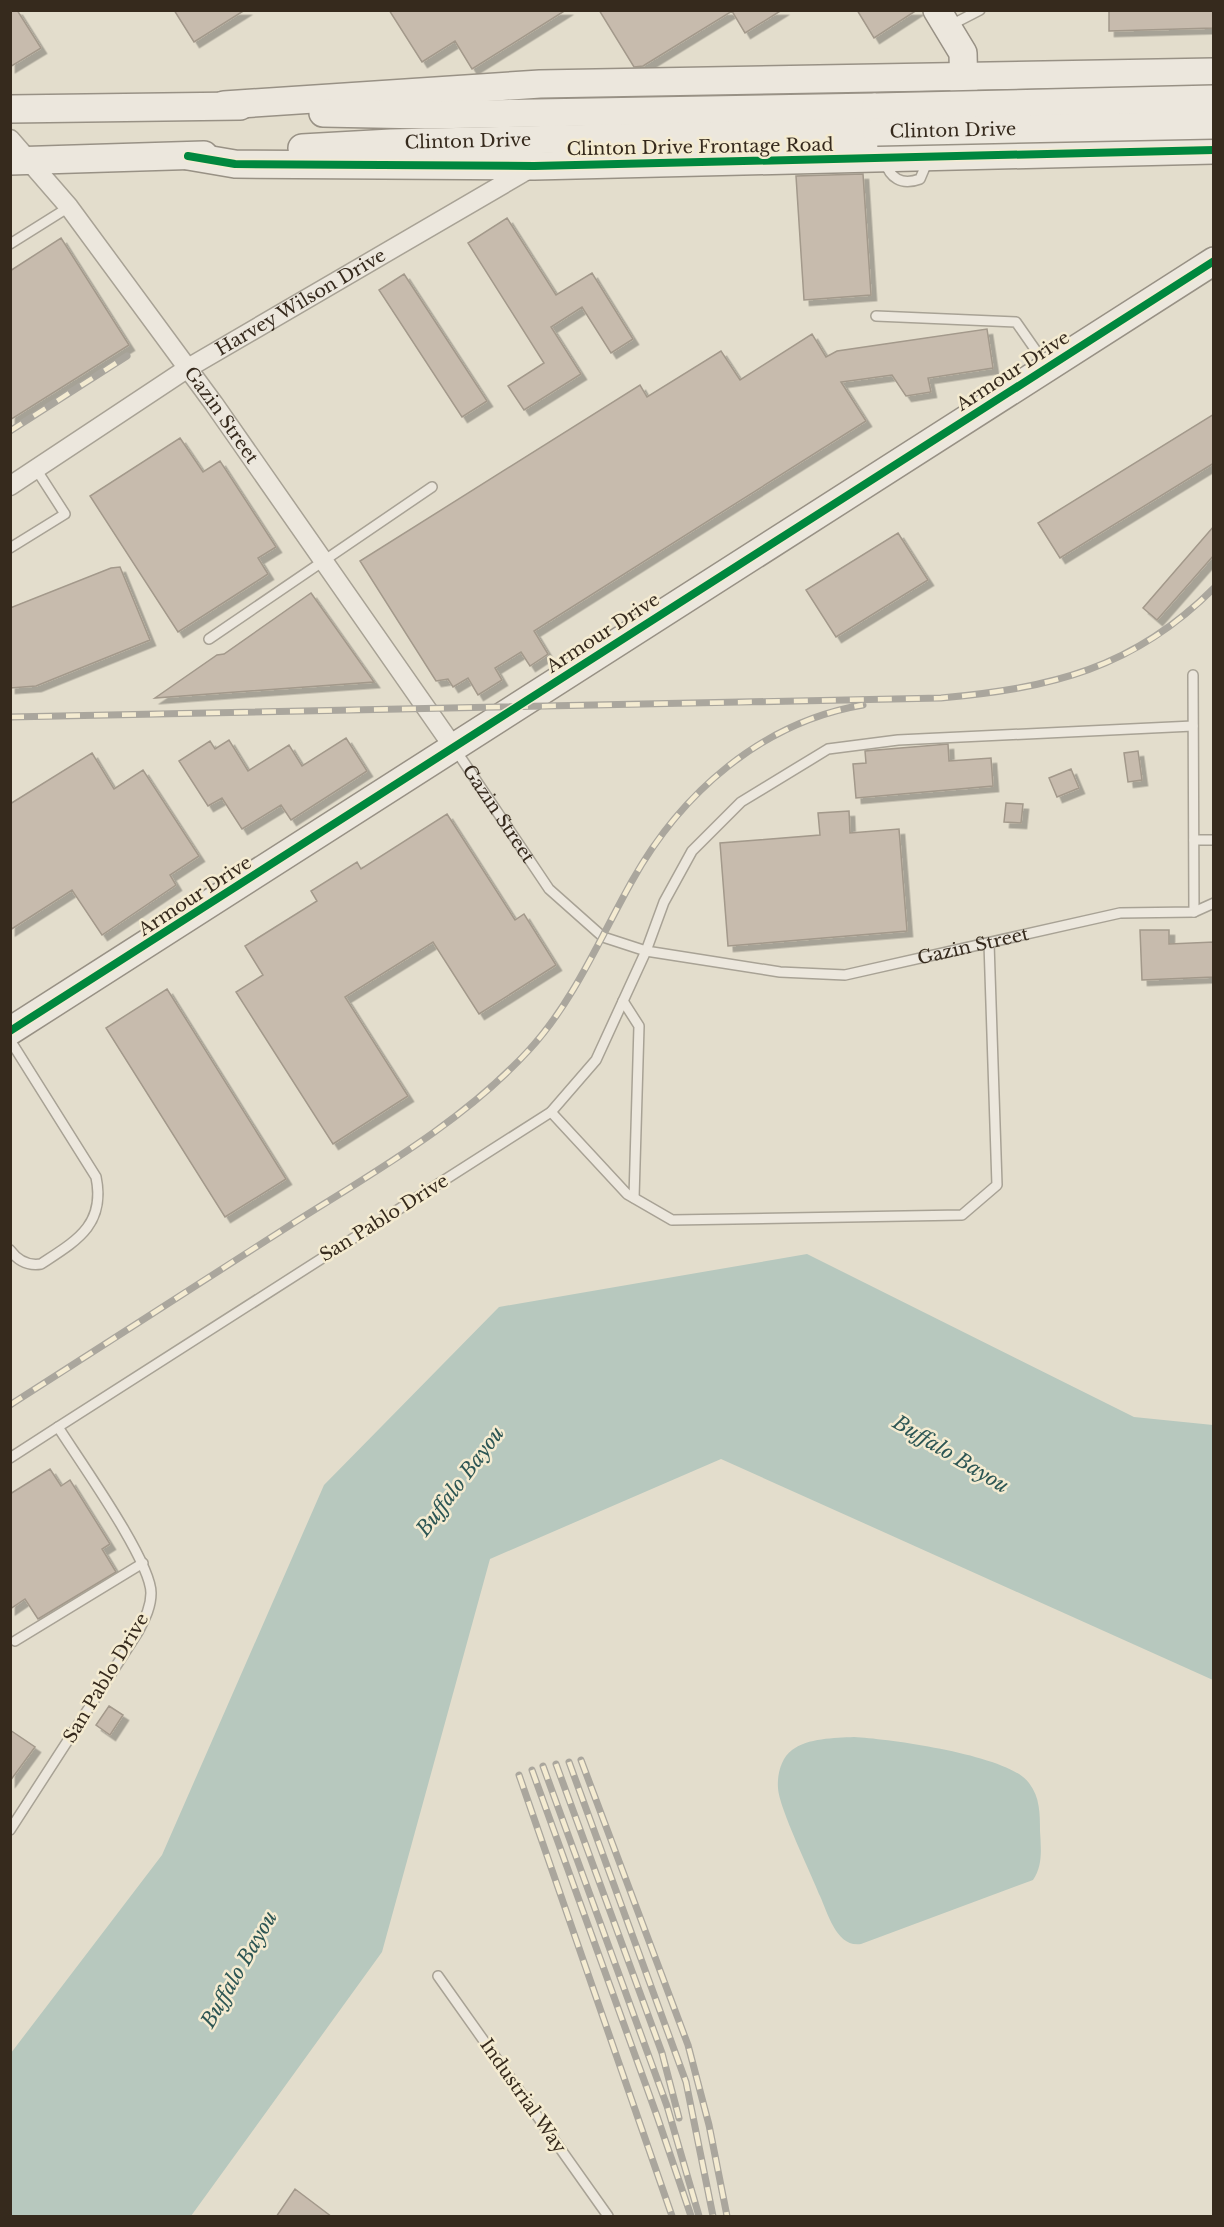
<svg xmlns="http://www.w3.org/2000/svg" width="1224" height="2227" font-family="'Libre Baskerville',serif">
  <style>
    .water { fill: #b7c8be }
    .building { fill: #c7bbad; stroke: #a3998b; stroke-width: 1.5; filter: url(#shadow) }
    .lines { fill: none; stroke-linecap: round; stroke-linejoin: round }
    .lane-casing { stroke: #a8a295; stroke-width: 12 }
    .street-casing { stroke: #a8a295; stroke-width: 21 }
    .secondary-casing { stroke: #989185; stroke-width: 30 }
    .lane { stroke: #ece7dd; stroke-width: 9 }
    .street { stroke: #ece7dd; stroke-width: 18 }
    .secondary { stroke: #ece7dd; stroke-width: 27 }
    .rail-casing { stroke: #aaa69d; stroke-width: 7 }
    .rail { stroke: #f4ebd1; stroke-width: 4.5; stroke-dasharray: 14; stroke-linecap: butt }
    .secondary-bridge-casing { stroke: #989185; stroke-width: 30; stroke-linecap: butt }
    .secondary-bridge { stroke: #ece7dd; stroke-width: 27 }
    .cycleway-casing { stroke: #f4ebd1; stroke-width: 11 }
    .cycleway { stroke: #00873e; stroke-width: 8 }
    .labels { text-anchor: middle; stroke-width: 5; stroke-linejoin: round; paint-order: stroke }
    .street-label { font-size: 18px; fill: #362a1d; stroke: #f4ebd1 }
    .water-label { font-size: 20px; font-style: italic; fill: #2d5654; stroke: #f4ebd1 }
  </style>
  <defs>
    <filter id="shadow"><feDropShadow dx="5.5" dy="5.5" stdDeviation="0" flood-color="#0004"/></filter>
  </defs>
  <rect width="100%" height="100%" fill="#e3ddcc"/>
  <path class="water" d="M807,1254L1134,1417L1213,1425V1680L721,1459L490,1559L382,1952L191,2216H11V2053L162,1855L324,1485L499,1307Z
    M854,1737C890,1739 1009,1755 1029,1783C1040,1797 1040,1814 1040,1831C1041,1848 1043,1866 1033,1880L861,1944C837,1948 828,1914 820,1896C811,1873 779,1808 778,1788C777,1775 781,1758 792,1750C808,1738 834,1738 854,1737Z"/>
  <path class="building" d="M10,10H17L41,48L10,67Z
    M174,10H245L194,42Z
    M389,10H566L472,69L455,41L422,62Z
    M599,10H782L745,33L732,11L643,66L634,67Z
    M857,10H917L874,38Z
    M1109,10H1214V28L1109,31Z
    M863,174L871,295L804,300L796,176Z
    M507,218L556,295L592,273L633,339L611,353L582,307L551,327L581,374L524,410L508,386L544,363L468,243Z
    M61,238L129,345L10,420V271Z
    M404,274L487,401L462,417L379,290Z
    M987,329L993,368L928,378L931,392L906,396L892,375L841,382L866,421L534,631L548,654L530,666L521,652L495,668L502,680L478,695L468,678L453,687L448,679L436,681L360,561L640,385L647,397L721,351L740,380L812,334L826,357L837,351Z
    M1214,414V463L1060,558L1038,523Z
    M180,438L203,472L220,461L276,547L258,558L268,574L178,632L90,496Z
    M1214,526V555L1157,620L1143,608Z
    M898,533L928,580L836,637L806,590Z
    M120,567L150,640L36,686L10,688V608L111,568Z
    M311,593L374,682L155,698L217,655L224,654Z
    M346,738L367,771L291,820L281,805L242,829L222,798L208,806L179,761L210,741L215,749L229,740L248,771L289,745L302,766Z
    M948,744L949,761L991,758L993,786L856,798L853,764L866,763L865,751Z
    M1138,751L1142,780L1128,782L1124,753Z
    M92,753L114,789L143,770L199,856L170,875L176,885L102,935L72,890L10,930V804Z
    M1071,769L1079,788L1057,797L1049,778Z
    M1006,803L1023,804L1021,823L1004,822Z
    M849,811L850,833L899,829L907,931L728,946L720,843L820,835L818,813Z
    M447,814L515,920L524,914L556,965L479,1014L433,942L345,997L408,1096L333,1144L236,992L263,975L245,946L317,901L311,891L357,862L361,869Z
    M1140,930H1169V944L1214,942V977L1142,980Z
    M167,989L286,1179L225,1217L106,1028Z
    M50,1469L61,1486L70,1480L110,1544L102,1549L116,1572L38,1619L25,1599L10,1609V1494Z
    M109,1706L123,1715L110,1735L96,1725Z
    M10,1730L35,1747L10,1781Z
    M295,2189L332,2217H276Z"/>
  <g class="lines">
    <g class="lane-casing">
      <g id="lane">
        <path d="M949,26L980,10"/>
        <path d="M884,160C890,178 901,186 920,179L928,160"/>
        <path d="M10,244L69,207"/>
        <path d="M876,316L1016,322L1046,365"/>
        <path d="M10,548L65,514L36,469"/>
        <path d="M209,639L432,487"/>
        <path d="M1193,675L1194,912"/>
        <path id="s1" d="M455,749L549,889L603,937L646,951L780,972L845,975L1120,913L1194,912L1214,903"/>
        <path d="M1194,840H1214"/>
        <path d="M623,1001L639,1026L634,1198"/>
        <path d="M10,1040L96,1177C106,1225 76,1241 41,1264C28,1266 18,1261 10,1250"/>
        <path d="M551,1112L627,1194L672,1220L962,1215L997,1185L989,943"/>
        <path d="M58,1427L551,1112L596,1060L646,951L664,902L692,851L741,802L828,749L898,740L1193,726"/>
        <path d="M10,1458L58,1427C79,1460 151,1561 151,1593C151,1608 144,1620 138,1632L10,1830"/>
        <path d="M15,1641L143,1563"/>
        <path d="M438,1976L608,2216"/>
      </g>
    </g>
    <g class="street-casing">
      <g id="street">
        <path id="s2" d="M10,139L69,207L214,404L454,748"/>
        <path id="s3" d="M10,486L188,368L531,168"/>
      </g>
    </g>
    <g class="secondary-casing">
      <g id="secondary">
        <path d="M937,10L963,53L964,95"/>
        <path d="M224,105L540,84L1214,72"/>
        <path d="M10,109L240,106"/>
        <path d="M323,113L425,115L876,107"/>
        <path id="s4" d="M302,148L391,143L877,132"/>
        <path d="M188,156L235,164L534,166L1214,150"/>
        <path d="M10,161L204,155"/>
        <path d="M10,1031L1214,261"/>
      </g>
    </g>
    <use href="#lane" class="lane"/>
    <use href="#street" class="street"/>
    <use href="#secondary" class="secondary"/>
    <g class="rail-casing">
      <path id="rail" d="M10,431L127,356
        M10,717L941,698C1051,688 1133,669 1214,588
        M10,1405C104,1345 198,1284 292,1224C374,1172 463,1122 529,1050C574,1001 600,938 632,881C681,793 762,722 863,705
        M581,1760L688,2045L709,2125L727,2216
        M569,1762L686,2082L713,2216
        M556,1764L662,2053L679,2118
        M543,1766L667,2106L699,2216
        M532,1770L657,2116L691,2216
        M519,1775L672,2216"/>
    </g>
    <use href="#rail" class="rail"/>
    <g class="secondary-bridge-casing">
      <g id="secondary-bridge">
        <path d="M876,107L1214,99"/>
        <path id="s5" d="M877,132L1214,125"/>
      </g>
    </g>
    <use href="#secondary-bridge" class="secondary-bridge"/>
    <g class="cycleway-casing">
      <path id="cycleway" d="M188,156L235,164L534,166L1214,150
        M10,1031L1214,261"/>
    </g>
    <use href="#cycleway" class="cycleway"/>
  </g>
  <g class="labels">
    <g class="street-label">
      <text dy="6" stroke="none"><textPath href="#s5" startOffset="76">Clinton Drive</textPath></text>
      <text dy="6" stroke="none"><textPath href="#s4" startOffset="166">Clinton Drive</textPath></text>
      <text transform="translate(700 147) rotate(-1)" y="6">Clinton Drive Frontage Road</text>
      <text dy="6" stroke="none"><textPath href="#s3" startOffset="344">Harvey Wilson Drive</textPath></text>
      <text transform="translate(1013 371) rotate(-33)" y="6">Armour Drive</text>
      <text dy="6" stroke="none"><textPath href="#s2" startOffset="348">Gazin Street</textPath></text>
      <text transform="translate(603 633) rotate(-33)" y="6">Armour Drive</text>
      <text dy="6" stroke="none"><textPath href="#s1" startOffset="78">Gazin Street</textPath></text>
      <text transform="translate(195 896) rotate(-33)" y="6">Armour Drive</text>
      <text dy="6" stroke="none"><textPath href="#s1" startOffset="618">Gazin Street</textPath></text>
      <text transform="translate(384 1218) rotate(-32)" y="6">San Pablo Drive</text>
      <text transform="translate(106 1678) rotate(-59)" y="6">San Pablo Drive</text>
      <text transform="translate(523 2096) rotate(55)" y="6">Industrial Way</text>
    </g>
    <g class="water-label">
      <text transform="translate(951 1454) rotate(31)" y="7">Buffalo Bayou</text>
      <text transform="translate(460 1481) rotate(-53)" y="7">Buffalo Bayou</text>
      <text transform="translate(239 1969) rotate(-60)" y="7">Buffalo Bayou</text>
    </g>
  </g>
  <rect width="1224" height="2227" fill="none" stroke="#362a1d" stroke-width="24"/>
</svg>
